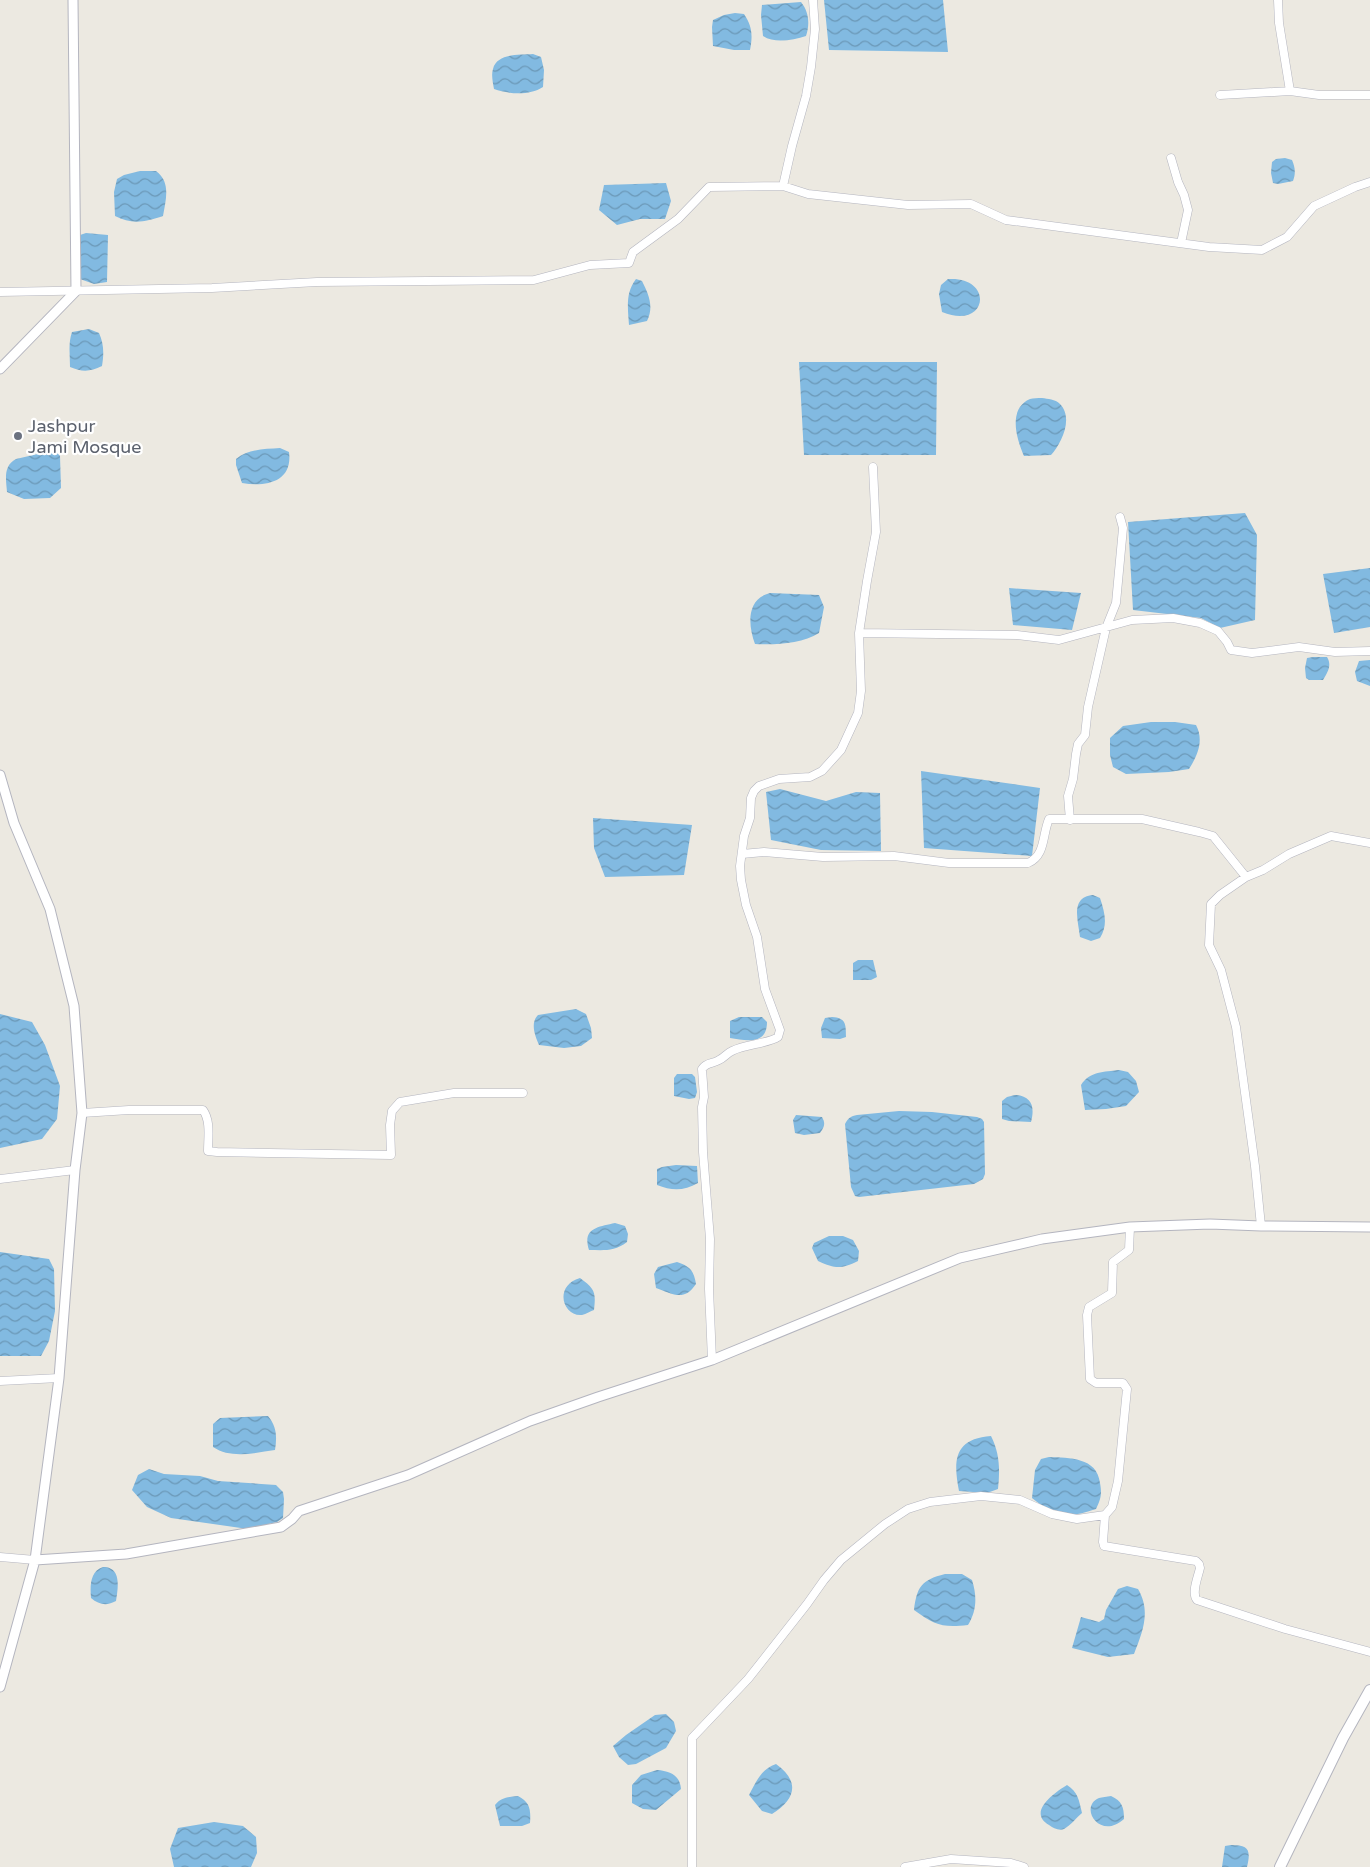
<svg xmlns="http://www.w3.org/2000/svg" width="1370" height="1867" font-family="'Varela Round',sans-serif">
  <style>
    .water { fill: url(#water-waves) }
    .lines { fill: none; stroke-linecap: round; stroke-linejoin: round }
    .minor-casing { stroke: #b4b5bf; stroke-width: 9 }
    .tertiary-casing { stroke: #b4b5bf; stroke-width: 11 }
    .secondary-casing { stroke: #b4b5bf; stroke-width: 12 }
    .minor { stroke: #fff; stroke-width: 8 }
    .tertiary { stroke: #fff; stroke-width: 9 }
    .secondary { stroke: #fff; stroke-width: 10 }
    .worship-dot { fill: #6b7280; stroke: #fff; stroke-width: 2 }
    .labels { text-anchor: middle; stroke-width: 4.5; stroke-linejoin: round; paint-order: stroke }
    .worship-label { font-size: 18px; fill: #5b616d; stroke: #fff; text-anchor: start }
  </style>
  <defs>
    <pattern id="water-waves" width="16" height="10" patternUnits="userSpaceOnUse" patternTransform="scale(1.25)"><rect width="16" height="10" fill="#82bae1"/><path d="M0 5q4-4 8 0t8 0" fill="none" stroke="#6b98b7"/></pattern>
  </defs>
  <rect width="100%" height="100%" fill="#ece9e1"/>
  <path class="water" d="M824,0H943L948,52L829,50Z
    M801,2C809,12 810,24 806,36C793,40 775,44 763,36L761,15L762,5Z
    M735,13L744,14C752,26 753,35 750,50H734L713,46L712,27L713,20L724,15Z
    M533,54L541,57L544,70L543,87C529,96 509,94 494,89C493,83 491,75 493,69C497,53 520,55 533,54Z
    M1285,158L1292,160C1295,167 1296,173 1293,181L1278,184L1273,183L1271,173L1272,162L1276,159Z
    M140,171H156C171,182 166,199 163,216C145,222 132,225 115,216L114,192L117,179L124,175Z
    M666,183L671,201L665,219H640L617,225L599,210L604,185Z
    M86,233L108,235L107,282L94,284L80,279V235Z
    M636,279L642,281C649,295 654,307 647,321L629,325C628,309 625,293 636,279Z
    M948,279C995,276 988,331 942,312L939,294L941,285Z
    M89,329L99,333C104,344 104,354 102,366C90,372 82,372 70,367C70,355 68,343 72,332Z
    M799,362H937L936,455H804Z
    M1042,398C1048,399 1055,399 1060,404C1074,418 1061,444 1051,455L1024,456C1017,440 1007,409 1030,399C1033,398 1038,398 1042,398Z
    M280,448L289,452C293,482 266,487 242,483L236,465V459C248,449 265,449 280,448Z
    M55,450L60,456L61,488L50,498L24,499L7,492C6,479 3,466 16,459Z
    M1245,513L1257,535L1255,620L1220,628L1201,618L1133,610L1128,522Z
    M1370,568V627L1334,633L1323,574Z
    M1009,588L1081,593L1072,630L1013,625Z
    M770,593L819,595L824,607L819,633C802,644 775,645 755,644C748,625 746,599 770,593Z
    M1313,657H1327C1332,665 1328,672 1323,680H1309L1306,678L1305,668L1307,658Z
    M1370,660V686L1357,681L1355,672L1359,661Z
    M1151,722H1175L1196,725C1204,740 1198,755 1189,769L1169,772L1126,774L1113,767L1110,755V738L1123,726Z
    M921,771L1040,788L1032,856L924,848Z
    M780,789L826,801L856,792L880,793L881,851L821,850L771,840L766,792Z
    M593,818L692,825L684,875L605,877L594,848Z
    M1093,895L1100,898C1105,913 1108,925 1100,938L1091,941L1080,937C1078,920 1070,897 1093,895Z
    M858,960H873L877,977L871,980H853V963Z
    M576,1009L586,1014L591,1028L592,1038L581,1046L564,1048L539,1045C535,1036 530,1023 538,1015Z
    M0,1014L32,1022L45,1045L60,1086L57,1119L42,1139L0,1148Z
    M739,1017H762L767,1022C767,1045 747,1041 730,1038V1021Z
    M832,1017C846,1018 846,1024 846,1037L840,1039L822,1038L821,1028L825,1018Z
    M1119,1070L1128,1072L1136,1081L1139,1092L1126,1106L1106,1109L1085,1110L1081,1085C1090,1071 1104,1072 1119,1070Z
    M677,1074H692L695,1077L697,1092L695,1098L689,1099L674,1096V1078Z
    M1015,1095C1032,1096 1035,1107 1031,1122L1009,1121L1002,1119V1101L1007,1097Z
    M899,1111L932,1112L977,1117L982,1119L984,1122L985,1174L983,1179L974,1184L859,1197L855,1196L851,1187L845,1124C848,1118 851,1116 857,1115Z
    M796,1115L822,1117C826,1124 824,1127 820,1133L804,1135L795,1133L793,1120Z
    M676,1165L697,1166L698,1183C684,1191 672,1191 657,1185V1169L662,1167Z
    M615,1223L625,1226L628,1234L627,1242C614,1252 603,1250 589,1250C582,1228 598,1227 615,1223Z
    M829,1236H843L853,1240L859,1251L858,1261C841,1269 836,1269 818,1261L812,1248L814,1243Z
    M0,1252L49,1259L54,1269L55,1311L49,1341L41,1356H0Z
    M677,1262C690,1266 694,1271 696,1284C684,1302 673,1294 656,1288L654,1274L658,1267Z
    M580,1278C595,1289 596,1292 594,1310C591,1311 586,1314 582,1315C563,1317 553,1286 580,1278Z
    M268,1416C277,1427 277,1437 275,1450C254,1453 231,1459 213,1447V1424L220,1418Z
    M991,1436C1000,1454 1000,1470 998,1489L987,1493L959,1491C953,1460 954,1439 991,1436Z
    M1049,1457C1069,1458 1097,1457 1100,1483C1102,1494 1101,1499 1096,1509C1067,1519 1055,1517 1032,1498L1035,1470L1041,1459Z
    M149,1469L164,1474L200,1476L218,1481L276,1485L283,1492L284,1499L283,1518L277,1522L248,1529L171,1518L147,1507L132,1490L138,1475Z
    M103,1567C122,1567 118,1588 116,1601C107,1606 99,1605 91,1598C90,1586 90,1571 103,1567Z
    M945,1574H962L972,1580C977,1596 977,1610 968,1625C942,1628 935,1625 914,1610C917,1587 921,1580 945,1574Z
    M1127,1586L1138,1589C1151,1611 1143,1631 1134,1654L1108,1657L1072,1648L1081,1617L1099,1622L1104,1619L1106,1610L1118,1589Z
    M666,1714L674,1722L676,1731L666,1748L636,1764L628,1765L619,1757L613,1746L626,1735L655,1715Z
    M776,1764C801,1782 795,1800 772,1814L762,1811L749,1795C756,1782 761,1769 776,1764Z
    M657,1770C670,1771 680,1775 681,1789L656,1810L643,1809L632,1803V1785L641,1775Z
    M1067,1785C1078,1792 1079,1800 1082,1813C1077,1817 1070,1826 1064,1829C1059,1831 1053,1828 1049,1825C1027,1812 1054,1793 1067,1785Z
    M518,1796C530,1802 531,1810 530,1823L522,1826H500L495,1805C501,1797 509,1797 518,1796Z
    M1111,1796C1122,1801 1124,1807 1124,1819C1100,1841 1078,1807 1099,1798C1102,1797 1107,1797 1111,1796Z
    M214,1822L243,1826L256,1837L257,1853L251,1867H174L170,1849L178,1828Z
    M1231,1845C1249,1845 1251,1850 1247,1867H1222L1225,1846Z"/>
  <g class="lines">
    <g class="minor-casing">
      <path id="minor" d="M1278,0L1279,23L1290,91
        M1220,95L1290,91L1319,95H1370
        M1171,158L1178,182L1184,195L1188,210L1181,243
        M783,186L792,146L806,96L811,67L815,29L813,0
        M0,292L212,288L317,282L534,280L590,265L629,263L633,252L678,219L709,187L783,186L808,194L908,205L971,204L1006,220L1209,247L1262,250L1287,237L1314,206L1355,187L1370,182
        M859,633L1017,635L1059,640L1132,620L1173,618L1200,623L1218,631L1227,642L1231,650L1252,653L1299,647L1335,652L1370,651
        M1070,820L1068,796L1073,779L1076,754L1078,744L1085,735L1088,707L1106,628L1116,603L1123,528L1120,517
        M742,854L764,852L823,857L894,856L949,863H1028C1046,855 1042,835 1049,819H1142L1199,832L1213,836L1246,877
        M82,1113L129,1110H203C211,1121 208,1138 208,1151L217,1152L391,1155L390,1125L392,1111L400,1102L454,1093H523
        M0,1179L75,1170
        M1261,1226L1255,1166L1236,1027L1221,970L1209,945L1211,904L1220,895L1246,877L1263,870L1289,854L1331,836L1370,843
        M712,1360L709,1289L710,1239L703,1152L702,1107L704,1097L702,1069C706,1062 713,1064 719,1060C724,1058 727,1053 732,1051C746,1044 767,1044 778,1037L780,1030L765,989L757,937L746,905L741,880L740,866L744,836L750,818L751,798L754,791L759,786L779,779L810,777L822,771L841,750L858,713L861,691L859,633L867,581L876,532L873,467
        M0,1381L59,1378
        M1105,1515L1103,1542L1104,1546L1196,1561L1199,1564L1200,1568C1198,1577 1191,1593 1197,1600L1285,1629L1370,1652
        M0,1557L35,1560
        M692,1867V1738L748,1679L807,1604L824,1580L841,1560L885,1524L908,1509L930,1502L981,1496L1020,1500L1052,1514L1077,1519L1105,1515L1112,1507L1118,1481L1127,1389L1123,1383H1096L1090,1379L1087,1315L1089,1307L1112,1293L1113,1262L1129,1250L1130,1227
        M905,1867L951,1859L1011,1863L1024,1867"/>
    </g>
    <g class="tertiary-casing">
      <path id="tertiary" d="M0,369L76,291L73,0
        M0,775L14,823L50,909L74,1006L82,1113L75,1170L59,1378L35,1560L0,1687
        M35,1560L126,1554L281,1527L292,1519L299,1511L408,1475L530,1421L598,1397L712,1360L960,1258L1042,1239L1130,1227L1210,1224L1261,1226L1370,1227"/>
    </g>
    <g class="secondary-casing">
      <path id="secondary" d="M1280,1867L1343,1738L1370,1690"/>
    </g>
    <use href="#minor" class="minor"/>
    <use href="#tertiary" class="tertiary"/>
    <use href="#secondary" class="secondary"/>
  </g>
  <circle class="worship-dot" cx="18" cy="436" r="5"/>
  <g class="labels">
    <g class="worship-label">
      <text x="28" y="432">Jashpur<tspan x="28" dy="21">Jami Mosque</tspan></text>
    </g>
  </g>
</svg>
